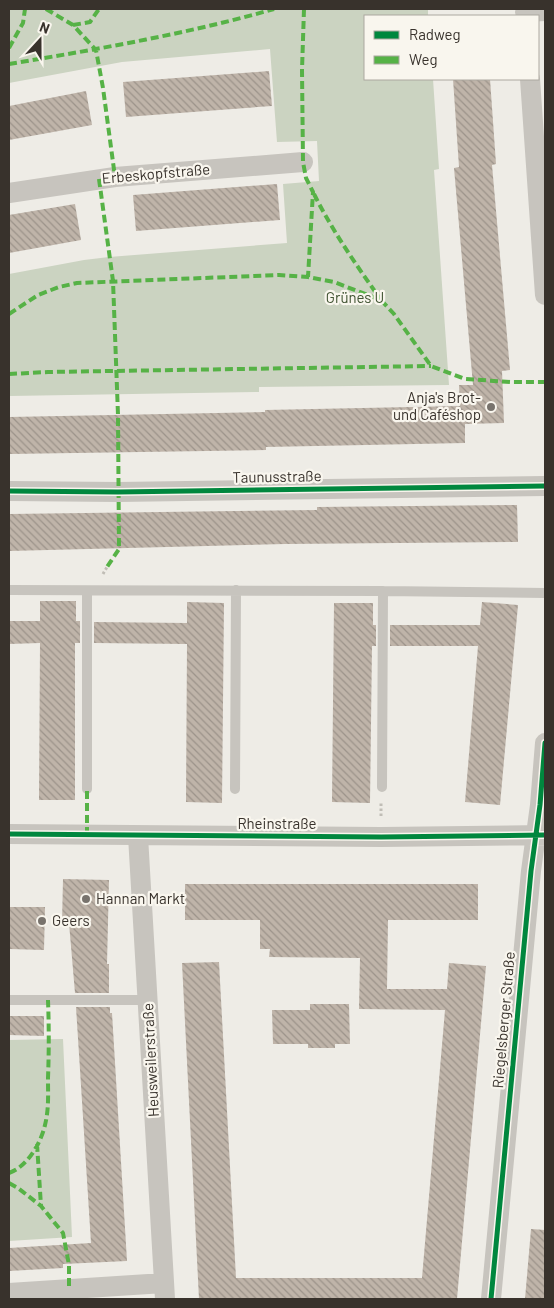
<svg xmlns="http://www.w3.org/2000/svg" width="554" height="1308" font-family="Barlow,sans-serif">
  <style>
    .park { fill: #cbd3c1 }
    .building { fill: url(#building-back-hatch) }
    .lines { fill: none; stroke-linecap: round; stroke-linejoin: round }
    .path { stroke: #c0bdb6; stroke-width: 3; stroke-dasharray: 2.5 2.5; stroke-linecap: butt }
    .service { stroke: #c7c4be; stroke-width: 10 }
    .minor { stroke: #c7c4be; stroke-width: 20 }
    .quiet { stroke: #56b246; stroke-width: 4; stroke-dasharray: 8 4; stroke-linecap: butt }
    .cycleway-casing { stroke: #f9f6ee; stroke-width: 8 }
    .cycleway { stroke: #00873e; stroke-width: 5 }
    .poi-dot { fill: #78736d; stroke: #f9f6ee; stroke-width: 2 }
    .labels { text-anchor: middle; stroke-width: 4.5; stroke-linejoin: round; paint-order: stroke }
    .street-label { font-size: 15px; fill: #38322c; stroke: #f9f6ee }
    .park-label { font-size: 15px; fill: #405332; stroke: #f9f6ee }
    .poi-label { font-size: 15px; fill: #38322c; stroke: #f9f6ee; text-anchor: start }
  </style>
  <defs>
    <pattern id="building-back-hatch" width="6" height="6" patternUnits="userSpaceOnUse" patternTransform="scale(1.25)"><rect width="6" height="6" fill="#bfb4a9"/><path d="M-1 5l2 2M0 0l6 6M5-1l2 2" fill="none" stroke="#9c938a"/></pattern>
  </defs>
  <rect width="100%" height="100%" fill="#eeece6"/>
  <path class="park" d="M9,9H428V16H365V79H433L439,169L434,170L449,385L259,387V392L9,396V274L84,260L109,257L287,243L283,184L319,181L317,141L277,142L270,49L122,62L9,83Z
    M63,1039L72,1237L9,1241V1040Z"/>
  <path class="building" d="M269,71L272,106L126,117L123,82Z
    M453,79H490L496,164L492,165L510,370L502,371L504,423L465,424V443L266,447V450L9,454V417L265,412V410L460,406L459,385H473L454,168L459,167Z
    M86,91L92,125L9,140V106Z
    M277,184L280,220L136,231L133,195Z
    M75,204L81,240L9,253V215Z
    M517,505L518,542L285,544L9,551V514L317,510V507Z
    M40,601H76V621H80V643H75V800H39L40,643L9,644V621H40Z
    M187,602L224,603L222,803L186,802L187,644L94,643V622L187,623Z
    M482,602L518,605L500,805L465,802L478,646H390V625H480Z
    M334,603H373V625H376V646H372L370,803L332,802Z
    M63,879L109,880L107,964H109V993H75L69,923H62Z
    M185,884H478V920H388L387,989H447L449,963L486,966L457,1299H199L182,963L219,962L236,1278H422L445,1010L359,1009L360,958L269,957L270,949H260V920H185Z
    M9,907H45L44,950L9,949Z
    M310,1004H349L350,1044H335V1048H308V1044H273L272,1010H310Z
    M76,1007H110V1013H112L127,1261L63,1264V1268L9,1271V1248L91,1243Z
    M9,1016H44V1036L9,1035Z
    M531,1229L545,1230V1299H525Z"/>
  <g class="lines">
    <path class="path" d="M103,574L107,567
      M381,816V802"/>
    <path class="service" d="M9,590L383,591L545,593
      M87,591V789
      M382,787L383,591
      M235,789L236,590
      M9,1000H147"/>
    <path class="minor" d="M525,12L545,11
      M530,79L545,295
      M9,193L115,177L303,162
      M9,491L118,492L545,486
      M9,834L381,837L545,835
      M138,836L165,1299
      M9,1293L164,1283
      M491,1299L531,871L540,805L545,743"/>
    <path class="quiet" d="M46,9L73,25L96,50L103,88L115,177
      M304,9L302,70L303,162L306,178L313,192L308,277
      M73,25L90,22L99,9
      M9,48L23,23L25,9
      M9,64C98,49 187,34 274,9
      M99,179L113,281L118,415L119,549L107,567
      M314,194C333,232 357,266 381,300
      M9,314L38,295L59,287L77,283L279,275L308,277L334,282L381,300L394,314L431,366L452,374L465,379L511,382H545
      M9,374L48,372L431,366
      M87,835V789
      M37,1144L41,1206
      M9,1173C27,1167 41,1143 45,1125C49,1109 48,1094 48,1078C49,1052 49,1026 48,1000
      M9,1183L18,1188L41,1206L63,1233L69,1265V1289"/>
    <g class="cycleway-casing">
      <path id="cycleway" d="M9,491L118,492L545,486
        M9,834L381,837L545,835
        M491,1299L531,871L540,805L545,743"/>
    </g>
    <use href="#cycleway" class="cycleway"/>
  </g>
  <g class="poi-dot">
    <circle cx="491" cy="407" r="5"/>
    <circle cx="86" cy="899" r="5"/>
    <circle cx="42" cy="921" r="5"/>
  </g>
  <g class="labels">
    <g class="street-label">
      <text transform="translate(156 174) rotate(-5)" y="5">Erbeskopfstraße</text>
      <text transform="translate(277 477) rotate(-1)" y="5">Taunusstraße</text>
      <text x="277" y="829">Rheinstraße</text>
      <text transform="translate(504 1020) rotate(-85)" y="5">Riegelsberger Straße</text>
      <text transform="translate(151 1060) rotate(-93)" y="5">Heusweilerstraße</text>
    </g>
    <g class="park-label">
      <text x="355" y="303">Grünes U</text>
    </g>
    <g class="poi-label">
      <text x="481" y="403" text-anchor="end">Anja's Brot-<tspan x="481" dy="17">und Caféshop</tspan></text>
      <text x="96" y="904">Hannan Markt</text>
      <text x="52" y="926">Geers</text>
    </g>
  </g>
  <rect width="554" height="1308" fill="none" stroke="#38322c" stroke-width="20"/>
  <rect x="364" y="15" width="175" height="65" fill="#f9f6ee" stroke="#aca8a0"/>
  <rect x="374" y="31" width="25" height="8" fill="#00873e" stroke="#aca8a0"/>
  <text x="409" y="40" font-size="15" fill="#38322c">Radweg</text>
  <rect x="374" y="56" width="25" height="8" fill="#56b246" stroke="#aca8a0"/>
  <text x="409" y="65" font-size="15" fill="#38322c">Weg</text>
  <g transform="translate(40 40) rotate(21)" stroke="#f9f6ee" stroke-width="4" paint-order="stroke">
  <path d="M0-4L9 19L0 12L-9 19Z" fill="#38322c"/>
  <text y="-8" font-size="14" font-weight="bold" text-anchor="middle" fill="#38322c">N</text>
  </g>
</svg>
